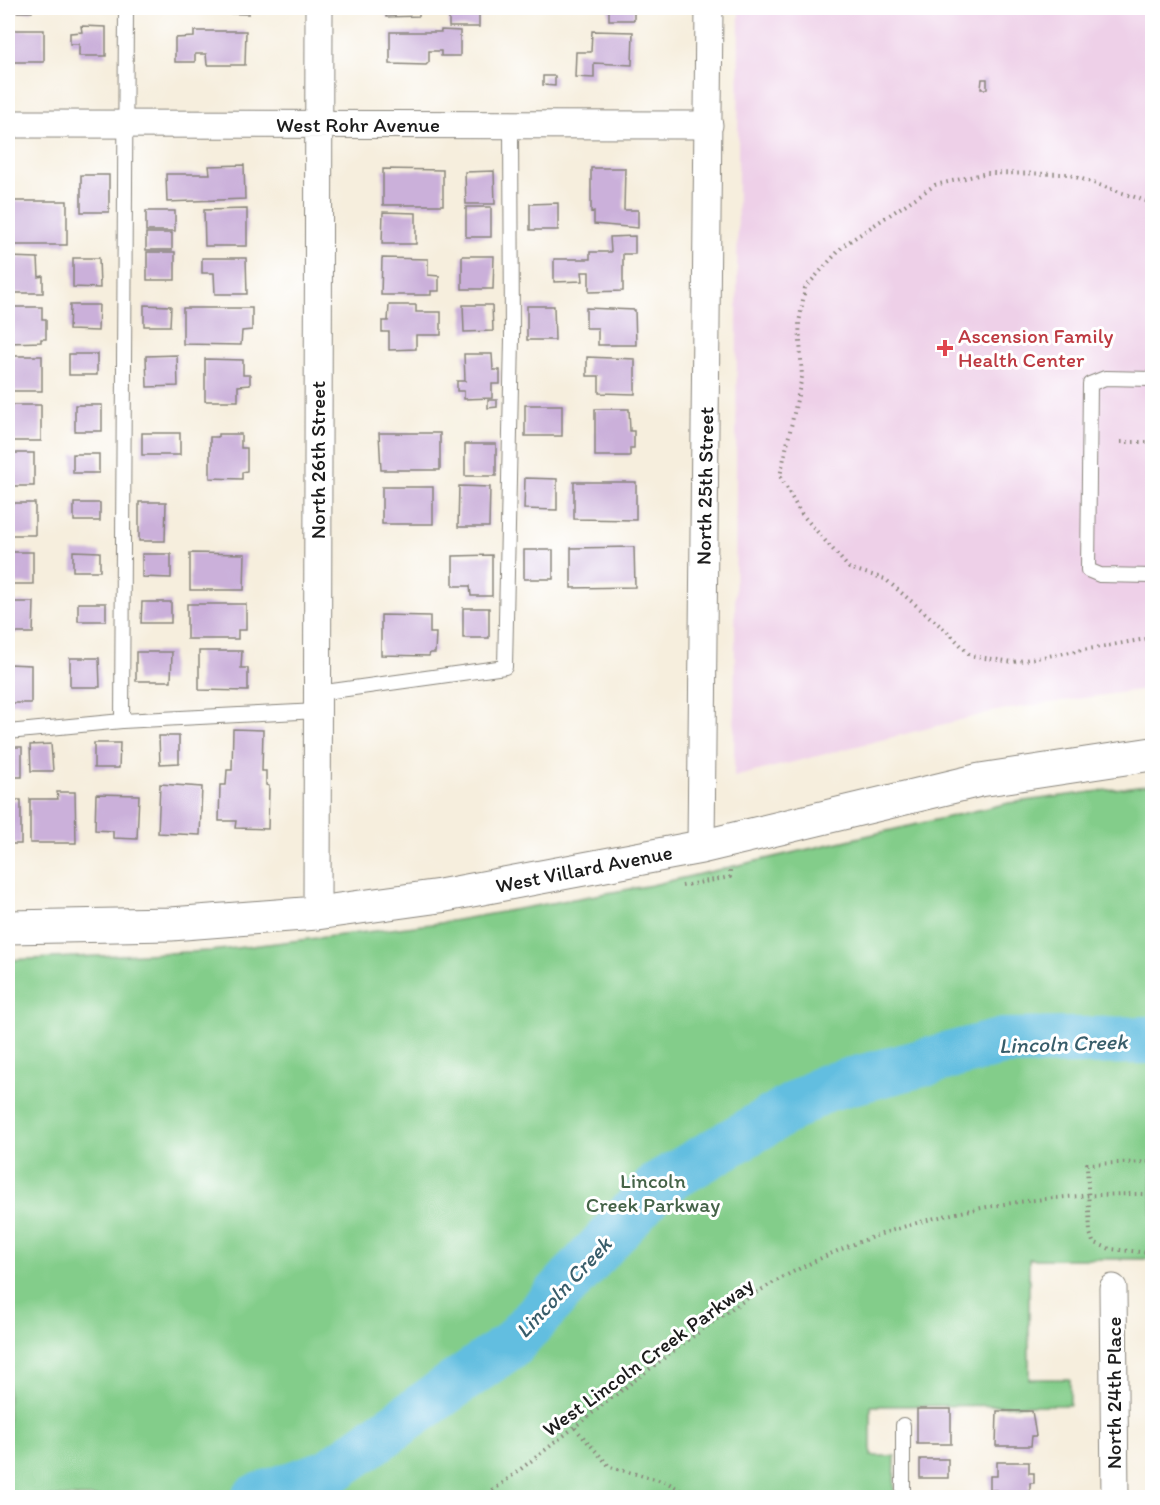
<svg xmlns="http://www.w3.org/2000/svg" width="1160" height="1505" font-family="Itim,sans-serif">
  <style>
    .built { fill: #eed0e8 }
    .green { fill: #83cd8a; stroke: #507453; stroke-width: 1.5 }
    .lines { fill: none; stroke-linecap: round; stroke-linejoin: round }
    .river { stroke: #62bee0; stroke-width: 48 }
    .building { fill: #cbb0da }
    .lane-casing { stroke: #89857c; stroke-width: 16 }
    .street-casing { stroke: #89857c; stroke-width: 29 }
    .secondary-casing { stroke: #89857c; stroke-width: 35 }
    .path { stroke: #89857c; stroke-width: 4; stroke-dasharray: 1.5 4.5; stroke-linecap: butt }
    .lane { stroke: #fff; stroke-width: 14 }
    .street { stroke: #fff; stroke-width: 27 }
    .secondary { stroke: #fff; stroke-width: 33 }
    .health-dot { fill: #e0444e; stroke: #fff; stroke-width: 2 }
    .labels { text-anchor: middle; stroke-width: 6; stroke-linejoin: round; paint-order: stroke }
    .street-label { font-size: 21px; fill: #1c1c1c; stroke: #fff }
    .health-label { font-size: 21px; fill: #be3a42; stroke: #fff; text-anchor: start }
    .park-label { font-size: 21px; fill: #456348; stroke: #fff }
    .water-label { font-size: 22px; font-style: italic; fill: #385d6a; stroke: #fff }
  </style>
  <rect width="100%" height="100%" fill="#fff"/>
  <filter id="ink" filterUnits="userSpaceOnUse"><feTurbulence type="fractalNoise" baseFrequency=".0167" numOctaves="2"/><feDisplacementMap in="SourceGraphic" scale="12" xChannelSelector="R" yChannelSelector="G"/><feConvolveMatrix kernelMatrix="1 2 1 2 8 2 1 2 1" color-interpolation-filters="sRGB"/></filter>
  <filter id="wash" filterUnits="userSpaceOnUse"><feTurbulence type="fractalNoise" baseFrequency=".008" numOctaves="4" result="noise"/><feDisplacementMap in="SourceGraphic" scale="24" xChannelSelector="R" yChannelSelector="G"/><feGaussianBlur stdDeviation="1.35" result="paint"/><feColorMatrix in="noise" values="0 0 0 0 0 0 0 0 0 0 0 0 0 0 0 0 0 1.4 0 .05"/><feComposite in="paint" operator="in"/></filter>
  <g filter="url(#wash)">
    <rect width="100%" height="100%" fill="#f6eedd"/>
    <path class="built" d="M739,8H1152V688L996,711L734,777Z"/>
    <path class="green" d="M1152,784V1259H1029V1379H1070V1405L871,1406V1456H895L894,1497H8V960L211,951L440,923L652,885L1009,803Z"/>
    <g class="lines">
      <path class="river" d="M255,1498L328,1473L511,1345L658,1185L825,1088L1003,1042L1152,1040"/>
    </g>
    <g id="blocks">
      <path class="building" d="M8,8H32V12H8Z
        M217,8H249V14L217,13Z
        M386,8H419V16L386,17Z
        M449,8H479V27H449Z
        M609,8H634V20H609Z
        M81,26L106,27V56H79V44H70V33L82,32Z
        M8,30H44V62H8Z
        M441,30L460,31V56H441V51H429V62L426,65L390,64V32H441Z
        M194,31H246L245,65H207L206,54H195V62H175V38L194,37Z
        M592,31L633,32L632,65L594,63V78L575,77L576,52H591Z
        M543,76H555V86L543,85Z
        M982,79H987V89H981Z
        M244,165L245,199L167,202L166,174H210L209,166Z
        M591,168H625L624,210H638V228L594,224V211L591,212Z
        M383,169L443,170V205H383Z
        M494,171L495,204H466L465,172Z
        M81,175H109V212H81Z
        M8,201H67V245H8Z
        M558,203V230H530V204Z
        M466,207H491V237H466Z
        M247,209V246H205L204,210Z
        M146,211H175V231H146Z
        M383,212L416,213V244H382Z
        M146,233H172V250H146Z
        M635,236V254H623V291L589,292V272H582L583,281L554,282V259H590V252H611L610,237Z
        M147,252H175V280H147Z
        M462,256H494L493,289H462Z
        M8,257L38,258L39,277L43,276V293H8Z
        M73,258H99L100,288L73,287Z
        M202,258H246L247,294H215L214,273H202Z
        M382,258L428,259V275L439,276V291H431V295H381Z
        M70,305H99L98,331L69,330Z
        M144,305L171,306L170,326H144Z
        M389,305H416V312H441V335H416V349L389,350V332H382V321H388Z
        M463,305H492L493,331L464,332Z
        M527,306H554L555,340H527Z
        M8,307H42V319H46V339H41V342L8,343Z
        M183,308H252V330L242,331L241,345L183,344Z
        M586,308L635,310L636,345H598V328H586Z
        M69,354H97V375H69Z
        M464,354H492L493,370H500V384H492V398L464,399V391H457V381H465Z
        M177,355L178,386L147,387L146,356Z
        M8,356H42V391H8Z
        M587,357L635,359V394L599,393V376H587Z
        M205,359L243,360V375H250V385L238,386V401H205Z
        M488,400H497V407L488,408Z
        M8,405H41V441H8Z
        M75,405H102V431H75Z
        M525,405H562V436H525Z
        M595,409H629L630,431H634V448H630V456H595Z
        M142,433H180V455H142Z
        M379,433H440V470H381Z
        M218,434H241V448H247V471L242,472V479L210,478V437H218Z
        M465,444H496V476H465Z
        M8,453H34V486H8Z
        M73,454H99V473H73Z
        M525,478L557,479V510L524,509Z
        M574,482H636V520L574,519Z
        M459,486L490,487L489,527H458Z
        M382,487H433V524H382Z
        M139,502H166L165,541H139Z
        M8,503H35V535H8Z
        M74,503H100V521H74Z
        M634,547L635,587L571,588V548Z
        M524,550H553V579H524Z
        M73,551L100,552V571H73Z
        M8,552H33V584H8Z
        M190,553L245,554L244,590H190Z
        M142,554H171V578L142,577Z
        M492,555V596H471L470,586H453V556Z
        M8,602H34L33,633H8Z
        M142,602H171V623H141Z
        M78,603H106V621H78Z
        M187,604H246V630H238V639H187Z
        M463,608H489V638H463Z
        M381,615L430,616V633H436L435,653H430L429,656L381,655Z
        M199,651H242L241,668H248V691L199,690Z
        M136,652H172L171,681H136Z
        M70,658H99L100,687H70Z
        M8,664L31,665V703H8Z
        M233,729L263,730L262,771H266V785L269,786L268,829L235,828L236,821H219L220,785H226L227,770H232Z
        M159,736H179V763L160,764Z
        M94,743H120L119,768H94Z
        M51,744L53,771H31L30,745Z
        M8,747H22V777H8Z
        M160,784L202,787L200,835L158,833Z
        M57,792H75L76,843H30V799H58Z
        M96,794L139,795L137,839L113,838V831L95,830Z
        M8,800H21V844H8Z
        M917,1409H951V1444H917Z
        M997,1411H1032L1036,1436H1032L1031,1446H996Z
        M920,1459H948V1478H920Z
        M997,1462H1029V1473H1034V1483H1030V1495L996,1496V1490H990V1476H997Z"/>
    </g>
  </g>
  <g filter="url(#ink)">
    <use href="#blocks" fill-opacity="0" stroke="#89857c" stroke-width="1.5"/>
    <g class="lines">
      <g class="lane-casing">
        <path id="lane" d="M1152,379L1105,378L1090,384L1088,570L1100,575L1152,576
          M318,693L505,667L512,338L511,125
          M122,721L126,8
          M8,732L122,721L318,711
          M903,1425V1498"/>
      </g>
      <g class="street-casing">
        <path id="street" d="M8,124L709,125
          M701,847L709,8
          M317,913L319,8
          M1113,1288L1115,1498"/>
      </g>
      <g class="secondary-casing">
        <path id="secondary" d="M8,927L171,924L317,913L440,896L701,847L980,780L1152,754"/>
      </g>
      <path class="path" d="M1152,203L1067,174L987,173L935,185L844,245L805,288L799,323L802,377L780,476L800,512L849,568L885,579L950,634L971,656L1013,662L1152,638
        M1121,442H1152
        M682,886L730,877V869
        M1151,1271V1253L1110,1249L1093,1242L1090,1233L1087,1164L1150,1162L1152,1037
        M575,1428L610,1467L666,1482L694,1498
        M483,1498C566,1435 648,1367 733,1308C859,1222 1003,1193 1152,1194"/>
      <use href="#lane" class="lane"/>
      <use href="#street" class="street"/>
      <use href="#secondary" class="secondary"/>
    </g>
  </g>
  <path class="health-dot" d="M942 339h6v6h6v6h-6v6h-6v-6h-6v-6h6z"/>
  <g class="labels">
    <g class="street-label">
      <text x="358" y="132">West Rohr Avenue</text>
      <text transform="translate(318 460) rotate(-90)" y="7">North 26th Street</text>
      <text transform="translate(705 486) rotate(-89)" y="7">North 25th Street</text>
      <text transform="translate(584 869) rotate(-11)" y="7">West Villard Avenue</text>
      <text transform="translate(648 1357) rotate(-36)" y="7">West Lincoln Creek Parkway</text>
      <text transform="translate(1114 1393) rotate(-90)" y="7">North 24th Place</text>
    </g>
    <g class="health-label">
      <text x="958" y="343">Ascension Family<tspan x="958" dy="24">Health Center</tspan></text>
    </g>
    <g class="park-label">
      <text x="653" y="1188">Lincoln<tspan x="653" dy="24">Creek Parkway</tspan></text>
    </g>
    <g class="water-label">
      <text transform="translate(1063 1043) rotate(-2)" y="8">Lincoln Creek</text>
      <text transform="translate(563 1287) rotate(-47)" y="8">Lincoln Creek</text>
    </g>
  </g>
  <rect width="1160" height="1505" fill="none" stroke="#fff" stroke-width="30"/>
</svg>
